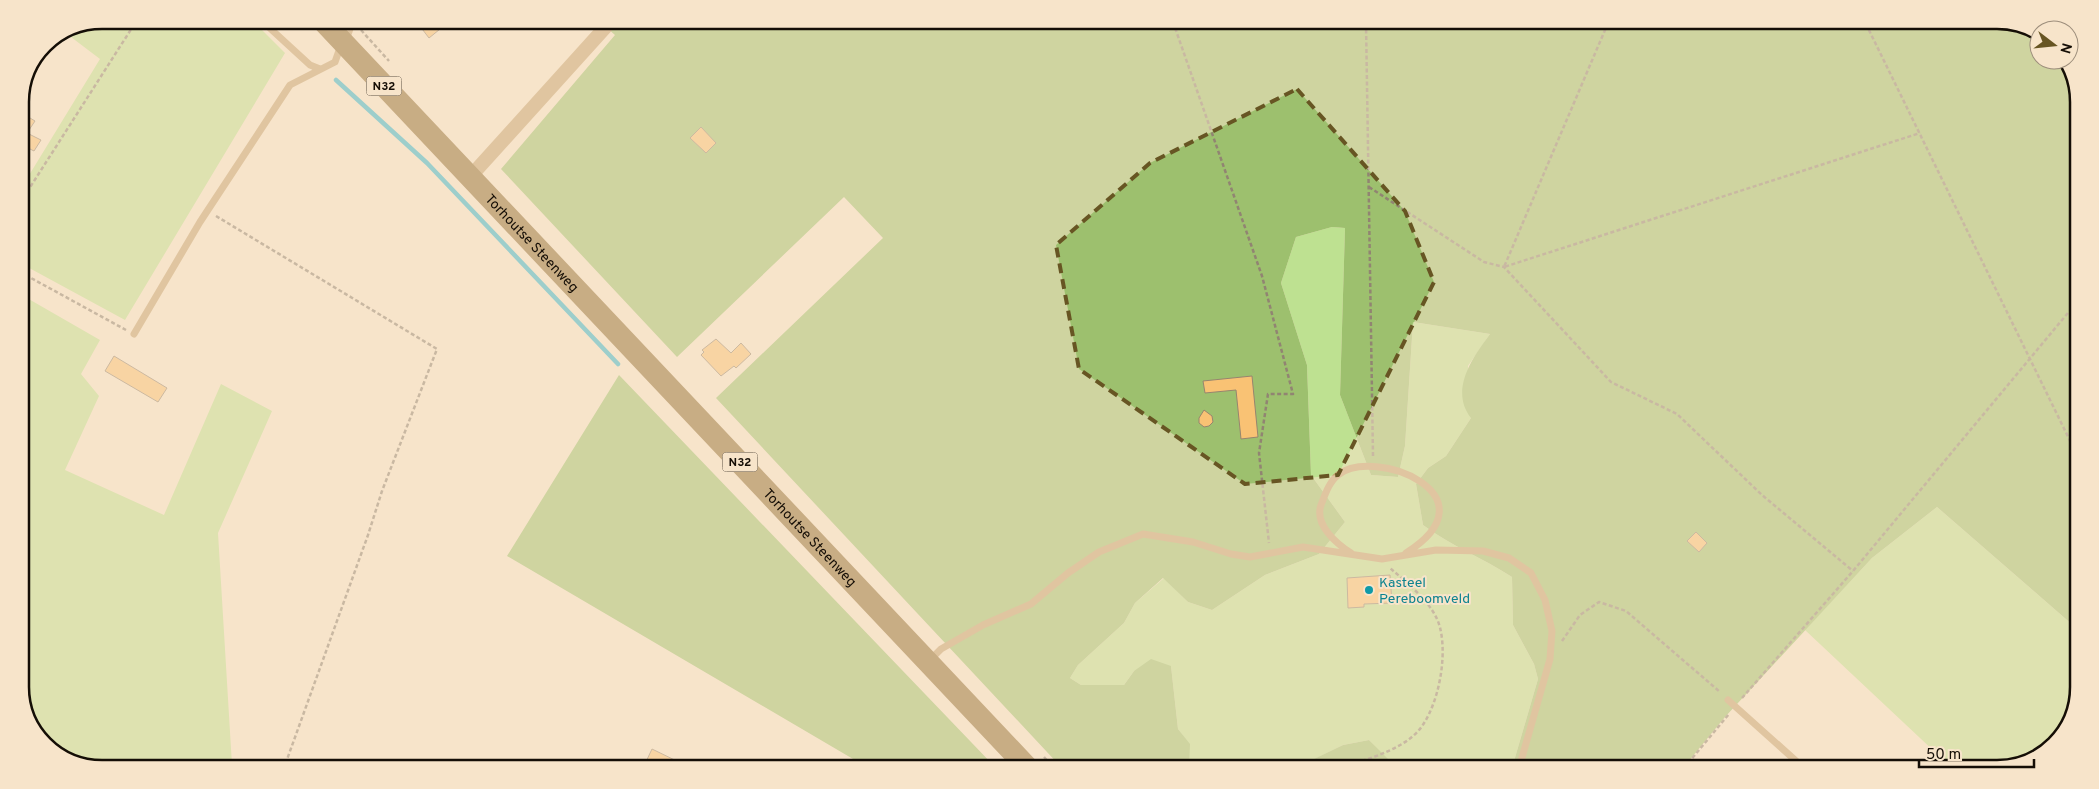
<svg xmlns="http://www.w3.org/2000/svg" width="2099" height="789" font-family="Overpass,sans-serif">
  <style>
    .green { fill: #bee191 }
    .forest { fill: #9dc06e }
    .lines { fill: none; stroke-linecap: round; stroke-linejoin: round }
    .stream { stroke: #2fb3cd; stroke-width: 4.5 }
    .building { fill: #f9c274; stroke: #97856e }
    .path { stroke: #918472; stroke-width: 2.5; stroke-dasharray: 4 2.5; stroke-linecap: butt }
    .lane { stroke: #c3a16e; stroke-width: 7 }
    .street { stroke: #c3a16e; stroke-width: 14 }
    .primary { stroke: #8f6b30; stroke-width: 22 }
    .marked { fill: none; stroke: #675523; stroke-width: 4; stroke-dasharray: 10 6; stroke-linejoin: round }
    .culture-dot { fill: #0f9aa8; stroke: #f7e4ca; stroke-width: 2 }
    .labels { text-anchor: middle; stroke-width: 4; stroke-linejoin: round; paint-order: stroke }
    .shield { fill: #f7e4ca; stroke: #594e41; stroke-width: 1 }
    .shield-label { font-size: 12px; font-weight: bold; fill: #150e06 }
    .street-label { font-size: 14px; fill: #150e06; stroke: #f7e4ca }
    .culture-label { font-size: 14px; fill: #0d838f; stroke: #f7e4ca; text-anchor: start }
    .rim { fill: none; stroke: #150e06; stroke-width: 2.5 }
  </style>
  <rect width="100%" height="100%" fill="#f7e4ca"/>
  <path class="green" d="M102,20H252L285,53L125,320L20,263V190L100,59L67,34Z
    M1332,227L1345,228L1340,395L1371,475L1398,477L1405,446L1413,322L1490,334L1468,366L1471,418L1446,456L1428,468L1416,484L1423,525C1451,546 1483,558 1512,577L1513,625L1534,664L1538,679L1512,768L1481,766V768H1395L1369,740L1343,745L1311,761L1312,767H1189V744L1178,729L1171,666L1134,671L1124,685H1081L1070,678L1078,665L1124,623L1135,603L1164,578L1188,602L1212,610L1265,575L1319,554L1345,522L1311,475L1307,365L1281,283L1296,237Z
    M20,294L100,340L81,374L99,396L65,470L164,515L221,384L272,411L218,533L232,765H75L37,737L20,693Z
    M1937,507L2075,627V714L2047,752L1997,769H1953L1805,630L1872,558Z"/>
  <path class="forest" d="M599,21L2024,24L2039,35V60H2065L2079,96L2075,627L1937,507L1872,558L1725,717L1683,768H1512L1538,679L1534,664L1513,625L1512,577C1483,558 1451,546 1423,525L1416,484L1428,468L1446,456L1471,418C1449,390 1473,357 1490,334L1413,322L1405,446L1398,477L1371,475L1340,395L1345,228L1332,227L1296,237L1281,283L1307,365L1311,475L1345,522L1319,554L1265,575L1212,610L1188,602L1163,578L1135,603L1124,623L1078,665L1070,678L1081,685H1124L1134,671L1151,659L1171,666L1178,729L1190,744L1189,767H1061L716,398L883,238L844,197L677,357L501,169L615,35Z
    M619,375L995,767L865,766L507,556Z
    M1369,740L1396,767H1312L1310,761L1343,745Z"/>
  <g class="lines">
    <path class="stream" d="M336,80L427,163L618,364"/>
  </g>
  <path class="building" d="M416,21H450L429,38Z
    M20,112L35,121L27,133L41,140L34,151L20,144Z
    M701,127L716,143L706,153L690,138Z
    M716,339L731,353L741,343L751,354L736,368L734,366L721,376L701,355L704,352L702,350Z
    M114,356L167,388L158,402L105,371Z
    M1252,376L1258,437L1241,439L1236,390L1205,393L1203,381Z
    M1204,410L1212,416L1213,422L1209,426L1204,427L1199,423V418Z
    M1696,532L1707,543L1699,552L1687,541Z
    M1390,575L1392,603L1364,604V607L1348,608L1347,578Z
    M652,749L687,766H644Z"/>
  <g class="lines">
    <path class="path" d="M1173,22L1262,276L1293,394H1268L1259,453L1269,543
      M1366,23L1373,456
      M1608,23L1504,267L1920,133
      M1866,24L2076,453
      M361,30L389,61
      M1369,187L1484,262L1504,267L1611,382L1677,414L1762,495L1853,571
      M20,203L137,20
      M216,216L437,349L382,491L368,535L285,765
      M20,272L126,330
      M1562,641L1580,615L1599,602L1626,611L1720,692
      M1742,698L1853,571L2077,302
      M1044,757L1053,767
      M1362,761C1380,755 1399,748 1413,736C1439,715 1452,644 1435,615C1425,597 1406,582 1390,568
      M1684,768L1729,714"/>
    <path class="lane" d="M261,20L310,65L320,69
      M134,334L200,222L290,85L335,62L341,45
      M1351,553C1337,544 1314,525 1321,505C1325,495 1329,482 1338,475C1374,446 1498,495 1406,553
      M930,660L941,649L983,625L1031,604L1068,573L1099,552L1143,534L1193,542L1231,554L1250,557L1303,547L1382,559L1436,550L1483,551L1509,558L1531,573L1545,600L1552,631L1550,659L1519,768
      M1728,700L1805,769"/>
    <path class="street" d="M342,41L349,21
      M470,177L611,21"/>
    <path class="primary" id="s1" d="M323,21L1027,767"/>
  </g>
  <path d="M0 0H2099V789H0ZM1297,89L1405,211L1434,282L1338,475L1245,484L1079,369L1056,245L1150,163Z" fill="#f7e4ca" fill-opacity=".55" fill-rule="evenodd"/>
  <path class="marked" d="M1297,89L1405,211L1434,282L1338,475L1245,484L1079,369L1056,245L1150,163Z"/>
  <circle class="culture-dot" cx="1369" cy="590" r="5"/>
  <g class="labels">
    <g class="shield">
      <rect x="366.5" y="76.5" width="35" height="19" rx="4"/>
      <rect x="722.5" y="452.5" width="35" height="19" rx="4"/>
    </g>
    <g class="shield-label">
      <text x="384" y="90">N32</text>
      <text x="740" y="466">N32</text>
    </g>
    <g class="street-label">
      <text dy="5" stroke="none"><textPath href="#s1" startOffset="305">Torhoutse Steenweg</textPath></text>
      <text dy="5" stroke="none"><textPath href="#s1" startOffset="710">Torhoutse Steenweg</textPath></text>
    </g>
    <g class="culture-label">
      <text x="1379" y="587">Kasteel<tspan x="1379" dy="16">Pereboomveld</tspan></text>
    </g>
  </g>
  <path d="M0 0H2099V789H0ZM102 29H1997A73 73 0 0 1 2070 102V687A73 73 0 0 1 1997 760H102A73 73 0 0 1 29 687V102A73 73 0 0 1 102 29Z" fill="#f7e4ca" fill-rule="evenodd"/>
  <path class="rim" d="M102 29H1997A73 73 0 0 1 2070 102V687A73 73 0 0 1 1997 760H102A73 73 0 0 1 29 687V102A73 73 0 0 1 102 29Z"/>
  <g transform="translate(2054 45) rotate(106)"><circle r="24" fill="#f7e4ca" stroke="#9d8e7c"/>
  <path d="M0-4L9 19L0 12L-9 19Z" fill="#675523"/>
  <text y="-8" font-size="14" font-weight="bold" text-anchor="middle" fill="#150e06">N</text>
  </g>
  <path d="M1919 759v8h115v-8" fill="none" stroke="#150e06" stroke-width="2.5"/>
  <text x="1926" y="759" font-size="15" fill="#150e06" stroke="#f7e4ca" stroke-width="4" paint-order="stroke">50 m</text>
</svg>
